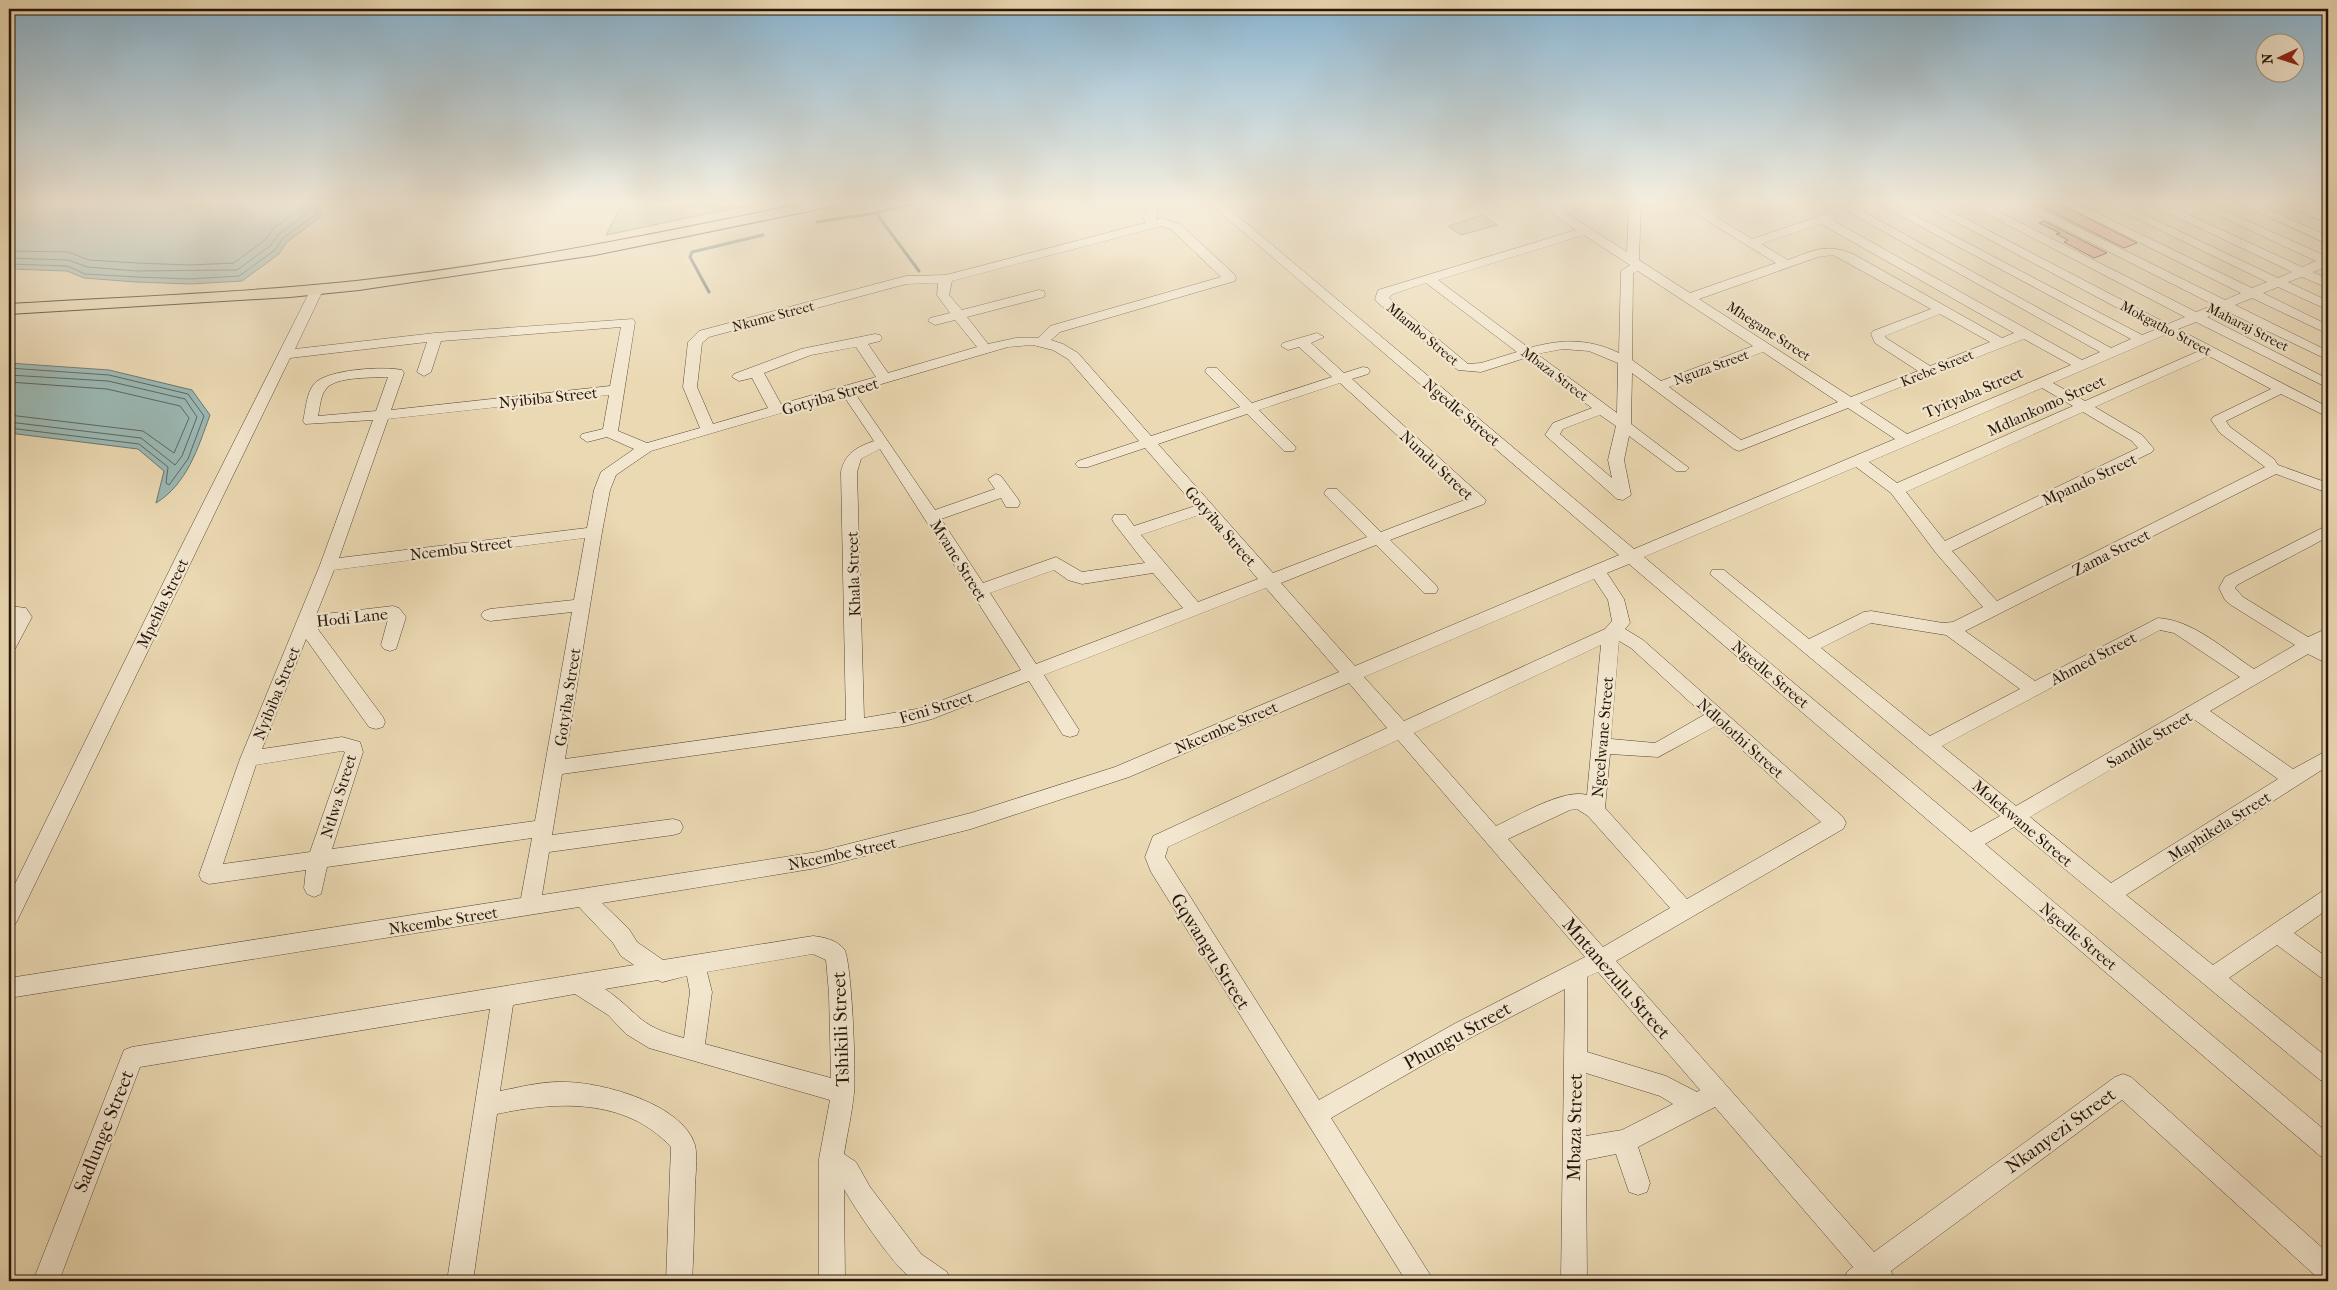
<svg xmlns="http://www.w3.org/2000/svg" width="2337" height="1290" font-family="'IM FELL French Canon',serif">
  <style>
    .green { fill: #bfbd88; stroke: #726948 }
    .water { fill: #9bb9b5; stroke: #6b7770 }
    .lines { fill: none; stroke-linecap: round; stroke-linejoin: round }
    .shore { stroke: #60675f; stroke-width: 1 }
    .stream { stroke: #6b7770; stroke-width: 3 }
    .building { fill: #e49c8f; stroke: #241509 }
    .minor-casing { stroke: #564634; stroke-width: 1 }
    .major-casing { stroke: #241509; stroke-width: 2 }
    .minor { fill: #f2e6ce; fill-rule: evenodd }
    .major { fill: #ebd9b3; fill-rule: evenodd }
    .labels { text-anchor: middle; stroke-width: 4.5; stroke-linejoin: round; paint-order: stroke }
    .far-street-label { font-size: 14px; fill: #241509; stroke: #f2e6ce }
    .street-label { font-size: 16px; fill: #241509; stroke: #f2e6ce }
    .near-street-label { font-size: 19px; fill: #241509; stroke: #f2e6ce }
  </style>
  <rect width="100%" height="100%" fill="#ebd9b3"/>
  <filter id="stains"><feTurbulence type="fractalNoise" baseFrequency=".004" numOctaves="4"/><feColorMatrix values="0 0 0 0 .2 0 0 0 0 .09 0 0 0 0 .02 0 0 0 .5 -.17"/></filter>
  <radialGradient id="worn" r=".72"><stop offset=".6" stop-color="#630" stop-opacity="0"/><stop offset="1" stop-color="#630" stop-opacity=".3"/></radialGradient>
  <path class="green" d="M624,201H768L606,235Z
    M1483,215L1497,225L1461,235L1448,226Z"/>
  <path class="water" d="M9,201H319L323,215L287,242L279,254L242,281L190,284L136,282L84,278L67,271L9,269Z
    M9,363L109,370L192,390L210,415C198,448 187,484 156,503L164,471L138,449L9,433Z"/>
  <g class="lines">
    <path class="shore" d="M9,251L68,252L89,260L137,263L189,265L234,263L265,240L274,228L300,209L301,201
      M9,258L68,260L87,267L137,271L237,270L270,246L279,234L309,212L308,201
      M9,264L67,266L85,274L137,277L189,279L239,276L275,250L283,238L316,214L315,201
      M9,368L109,375L188,394L204,416L188,459L169,485L166,483L168,467L139,444L9,428
      M9,375L108,381L185,399L197,417L182,456L175,465L141,438L9,422
      M9,382L107,389L180,406L189,418L174,453L143,431L9,415"/>
    <path class="stream" d="M817,222L876,213
      M919,271L876,213L924,201
      M709,292L690,257L692,252L763,235"/>
  </g>
  <path class="building" d="M2050,201H2054L2137,243L2124,248L2038,205Z
    M2044,221L2107,253L2094,258L2064,242L2068,240L2056,234L2060,233L2039,223Z"/>
  <g class="lines">
    <g class="minor-casing">
      <path id="minor" d="M1160,201H1178L1158,210L1156,220L1162,218L1180,224L1235,275L1236,278L1235,281L1060,332L1051,340L1063,344L1078,353L1151,436L1240,407L1207,374L1205,371L1207,368H1217L1252,403L1332,377L1299,347L1288,350L1281,346L1283,343L1317,333L1324,337L1311,343L1344,373L1363,367L1368,368L1370,371L1368,374L1352,379L1486,500L1484,504L1390,540L1436,585L1438,589L1436,593H1424L1376,545L1281,583L1355,666L1619,555L1207,201H1220L1634,549L1895,439L1848,408L1739,451L1734,449L1632,373L1631,424L1689,468L1686,471H1676L1629,436L1624,460L1631,495L1623,500L1617,499L1545,435L1553,423L1592,408L1525,358L1481,372L1458,370L1377,302L1375,299L1378,290L1576,230L1534,201H1548L1558,208L1578,201H1597L1566,213L1627,252L1629,201H1641L1639,260L1690,293L1776,263L1675,201H1690L1752,239L1832,212L1838,216L1832,220L2082,360L2100,352L1845,210L1847,207H1855L2111,348L2131,339L1873,201H1888L2142,335L2157,329L1917,201H1932L2168,324L2185,317L1962,201H1978L2196,312L2214,305L2009,201H2025L2225,300L2241,293L2056,201H2072L2252,288L2267,282L2100,201H2116L2278,278L2292,272L2143,201H2159L2302,267L2316,261L2187,201H2203L2328,257V266L2313,272L2328,279V288L2302,277L2288,282L2328,301V310L2278,287L2263,293L2328,325V334L2252,298L2235,305L2328,351V360L2224,310L2207,317L2328,379V388L2196,322L2178,329L2328,407V417L2281,394L2226,421L2230,427L2274,459L2278,465L2328,483V493L2276,474L1965,631L2035,681L2158,618C2193,620 2225,650 2254,669L2295,645L2231,605L2225,600L2219,588L2225,577L2328,525V537L2237,585L2235,588L2243,597L2308,637L2328,628V642L2322,646L2328,650V664L2308,654L2210,711L2293,769L2328,750V766L2126,895L2213,965L2321,892L2328,889V909L2294,933L2328,958V980L2320,977L2277,945L2229,978L2328,1058V1083L2320,1080L2014,827L1985,844L2328,1133V1160L2320,1156L1629,564L1607,573L1624,599L1630,623L1625,629L1643,640L1843,817L1846,823L1843,829L1616,961L1874,1252L2115,1077L2123,1074L2131,1077L2328,1253V1281L2319,1279L2122,1100L1891,1271L1895,1281H1843L1847,1272L1853,1267L1715,1107L1638,1147L1650,1183L1647,1192L1638,1195L1629,1192L1616,1154L1586,1160L1587,1281H1561L1565,989L1470,1038L1331,1118L1434,1281H1406L1151,872L1145,857L1153,836L1387,728L1349,683L1129,777L971,829L817,868L602,903L629,929L637,942L663,960L813,936C823,937 837,940 844,949C852,960 856,1075 854,1093C852,1114 847,1134 844,1154L856,1162L870,1187L921,1254L947,1272L951,1281C941,1281 925,1284 916,1281C898,1274 854,1207 844,1189L845,1281H819V1159L830,1100L649,1048L626,1034L608,1015L575,994L513,1005L500,1091C521,1087 543,1081 564,1082C602,1082 683,1104 695,1145C698,1159 695,1176 695,1190C694,1220 694,1251 692,1281H666L671,1147C626,1098 557,1101 497,1114L473,1281H447L490,1009L140,1067L59,1281H33L124,1050L132,1047L634,965L621,956L613,943L579,907L9,998V978L521,898L532,838L327,867L321,894L314,897L307,894L304,888L306,870L209,884L202,881L199,875L240,759L320,565L373,420L305,424L303,421C306,409 306,394 314,384C327,369 384,366 402,370L404,373L391,410L610,386L621,327L441,341L431,372L424,376L417,372L427,342L290,358L16,923L9,926V896L177,555L312,287L317,286L323,290L295,349L435,333L633,319L635,322L618,431L647,443L700,428L683,387L688,342L699,331L906,276L946,275L1145,223L1143,216L1149,205ZM1821,224L2014,333L2002,338L1853,254C1825,243 1815,250 1788,260L1761,244ZM1162,226L1172,230L1221,277L1050,326L1038,338H1016L988,344L967,317L1044,297L1045,294L1044,291L1039,290L962,310L949,295L952,281ZM1584,235L1630,265L1621,271L1619,353C1588,338 1561,339 1529,348L1438,280ZM1833,255L1931,309L1873,331L1871,334L1875,343L1918,371L1851,397L1699,299L1818,257ZM1638,271L1753,346L1661,381L1632,360L1633,273ZM938,283L937,295L950,313L930,318L928,321L935,325L955,320L977,347L888,373L868,344L880,341L882,338L880,335L875,334L801,349L734,374L732,377L739,381L752,378L768,408L713,424L697,387L702,343L709,337L906,284ZM1426,283L1517,352L1481,363L1468,364L1389,298L1393,294ZM1940,314L1990,342L1930,366L1886,338L1885,336ZM2167,334L2199,351L2085,401L2053,383ZM2024,339L2071,365L1907,434L1860,403ZM1033,345L1053,350L1068,359L1139,441L1078,461L1075,464L1078,467H1088L1145,448L1195,506L1134,526L1126,515H1114L1112,519L1114,523L1145,563L1082,572L1056,557L983,583L941,519L1001,498L1006,507H1018L1020,503L1018,499L1001,476L996,474L988,479L995,489L935,510L854,392L1008,347ZM856,347L876,377L781,404L764,373L811,355ZM1563,349L1589,351L1618,363L1617,413L1537,354ZM1763,352L1838,402L1741,440L1669,387ZM2209,356L2271,389L2213,417L2211,420L2220,433L2265,467L1997,601L1952,551L2152,452L2154,449L2142,435L2095,407ZM388,377L376,411L318,416C320,408 320,396 326,389C335,376 374,378 388,377ZM1340,383L1467,499L1381,532L1337,489H1327L1324,493L1327,497L1367,537L1273,573L1158,444L1247,414L1284,451H1294L1296,448L1294,445L1259,410ZM2042,388L2073,406L1897,483L1869,462ZM609,395L603,429L582,434L580,437L587,442L607,437L634,449L601,472L594,490L587,528L339,558L388,419ZM843,395L874,441C857,447 845,453 841,472L846,720L565,759L602,532L610,490L616,475L651,451ZM2083,412L2132,441L2138,448L1945,541L1906,492ZM1600,415L1616,426L1608,460L1612,478L1560,434L1563,429ZM880,449L1021,670L922,708L864,718L857,472L861,459ZM1856,467L1891,493L1936,553L1983,607L1953,622L1943,623L1871,611L1864,612L1809,639L1724,570H1712L1710,574L2000,816L1971,832L1644,557ZM1202,514L1258,579L1198,602L1141,535ZM585,538L574,600L490,609L484,611L481,615L484,619L490,621L572,612L535,821L332,849L363,752L360,742L342,737L262,749L306,639L369,727L376,729L383,727L385,722L383,717L317,628L388,619L381,645L384,649L390,651L396,649L406,617L399,608L393,606L316,615L334,570ZM1054,570L1068,580L1082,584L1153,573L1183,608L1036,664L990,593ZM1594,579L1608,600L1612,621L1605,629L1404,721L1364,677ZM1266,588L1339,672L1115,767L971,813L817,852L542,895L549,852L673,835L680,833L683,827L680,821L673,819L552,835L562,774L905,726L932,719L1029,681L1063,735L1070,737L1077,735L1079,730L1044,675ZM1871,623L1946,635L2020,689L1930,736L1821,648ZM2160,630L2174,633L2240,677L2016,806L1942,746ZM1619,641L1631,648L1704,715L1655,743L1611,739ZM1601,645L1587,795C1564,788 1518,816 1496,826L1414,733ZM2195,720L2278,779L2111,883L2030,817ZM1716,726L1821,822L1687,899L1605,808L1610,754L1658,757ZM1398,740L1585,957L1454,1024L1319,1100L1165,857L1168,847ZM342,751L345,752L310,852L223,864L256,765ZM1577,809L1588,816L1670,908L1603,947L1508,839L1570,810ZM813,954L826,960L829,993L831,1078L705,1044L712,992L707,972ZM1598,972L1700,1090L1697,1092L1666,1076L1587,1052V977ZM687,976L690,992L684,1038C669,1034 653,1029 641,1019C628,1008 620,999 605,989L658,980L662,982ZM1586,1073L1660,1096L1673,1104L1622,1130L1586,1136Z
        M2234,201H2250L2328,236V244Z
        M2278,201H2295L2328,216V224Z
        M9,606L26,608L32,617L15,649L9,651V628L14,618H9Z"/>
    </g>
    <g class="major-casing">
      <path id="major" d="M816,201H846L839,205L595,255L359,290L290,297L9,314V304C125,297 241,293 356,281C511,264 664,232 816,201Z"/>
    </g>
    <use href="#minor" class="minor"/>
    <use href="#major" class="major"/>
  </g>
  <linearGradient id="sky" x2="0" y2="1"><stop stop-color="#89b6d4"/><stop offset="0.53" stop-color="#f6eedd"/><stop offset="1" stop-color="#f6eedd" stop-opacity="0"/></linearGradient>
  <rect width="2337" height="382" fill="url(#sky)"/>
  <g class="labels">
    <g class="far-street-label">
      <text transform="translate(773 316) rotate(-15)" y="5">Nkume Street</text>
      <text transform="translate(2248 327) rotate(27)" y="5">Maharaj Street</text>
      <text transform="translate(2166 328) rotate(28)" y="5">Mokgatho Street</text>
      <text transform="translate(1769 331) rotate(33)" y="5">Mhegane Street</text>
      <text transform="translate(1423 334) rotate(40)" y="5">Mlambo Street</text>
      <text transform="translate(1711 367) rotate(-20)" y="5">Nguza Street</text>
      <text transform="translate(1937 368) rotate(-22)" y="5">Krebe Street</text>
      <text transform="translate(1555 374) rotate(37)" y="5">Mbaza Street</text>
    </g>
    <g class="street-label">
      <text transform="translate(1973 392) rotate(-23)" y="6">Tyityaba Street</text>
      <text transform="translate(830 396) rotate(-16)" y="6">Gotyiba Street</text>
      <text transform="translate(548 397) rotate(-6)" y="6">Nyibiba Street</text>
      <text transform="translate(2046 405) rotate(-24)" y="6">Mdlankomo Street</text>
      <text transform="translate(1462 412) rotate(40)" y="6">Ngedle Street</text>
      <text transform="translate(1437 465) rotate(43)" y="6">Nundu Street</text>
      <text transform="translate(2089 479) rotate(-25)" y="6">Mpando Street</text>
      <text transform="translate(1221 526) rotate(49)" y="6">Gotyiba Street</text>
      <text transform="translate(461 548) rotate(-7)" y="6">Ncembu Street</text>
      <text transform="translate(2111 552) rotate(-27)" y="6">Zama Street</text>
      <text transform="translate(959 560) rotate(58)" y="6">Mvane Street</text>
      <text transform="translate(853 574) rotate(-92)" y="6">Khala Street</text>
      <text transform="translate(162 603) rotate(-64)" y="6">Mpehla Street</text>
      <text transform="translate(352 617) rotate(-6)" y="6">Hodi Lane</text>
      <text transform="translate(2093 658) rotate(-28)" y="6">Ahmed Street</text>
      <text transform="translate(1771 674) rotate(40)" y="6">Ngedle Street</text>
      <text transform="translate(276 693) rotate(-68)" y="6">Nyibiba Street</text>
      <text transform="translate(567 697) rotate(-81)" y="6">Gotyiba Street</text>
      <text transform="translate(936 707) rotate(-17)" y="6">Feni Street</text>
      <text transform="translate(1226 727) rotate(-23)" y="6">Nkcembe Street</text>
      <text transform="translate(1602 737) rotate(-85)" y="6">Ngcelwane Street</text>
      <text transform="translate(1741 738) rotate(42)" y="6">Ndlolothi Street</text>
      <text transform="translate(2149 739) rotate(-31)" y="6">Sandile Street</text>
      <text transform="translate(338 796) rotate(-73)" y="6">Ntlwa Street</text>
      <text transform="translate(2023 823) rotate(40)" y="6">Molekwane Street</text>
      <text transform="translate(2219 826) rotate(-32)" y="6">Maphikela Street</text>
      <text transform="translate(842 853) rotate(-12)" y="6">Nkcembe Street</text>
      <text transform="translate(443 920) rotate(-9)" y="6">Nkcembe Street</text>
      <text transform="translate(2079 936) rotate(40)" y="6">Ngedle Street</text>
    </g>
    <g class="near-street-label">
      <text transform="translate(1211 951) rotate(58)" y="7">Gqwangu Street</text>
      <text transform="translate(1617 978) rotate(49)" y="7">Mntanezulu Street</text>
      <text transform="translate(840 1029) rotate(-92)" y="7">Tshikili Street</text>
      <text transform="translate(1457 1035) rotate(-29)" y="7">Phungu Street</text>
      <text transform="translate(1574 1127) rotate(-89)" y="7">Mbaza Street</text>
      <text transform="translate(2060 1130) rotate(-36)" y="7">Nkanyezi Street</text>
      <text transform="translate(103 1131) rotate(-68)" y="7">Sadlunge Street</text>
    </g>
  </g>
  <rect width="2337" height="1290" fill="none" stroke="#ebd9b3" stroke-width="30"/>
  <rect x="10" y="10" width="2317" height="1270" fill="none" stroke="#241509" stroke-width="2.5"/>
  <rect x="15" y="15" width="2307" height="1260" fill="none" stroke="#241509"/>
  <g transform="translate(2280 58) rotate(266)"><circle r="24" fill="#f2e6ce" stroke="#a0927f"/>
  <path d="M0-4L9 19L0 12L-9 19Z" fill="#8f2418"/>
  <text y="-8" font-size="14" font-weight="bold" text-anchor="middle" fill="#241509">N</text>
  </g>
  <rect width="100%" height="100%" filter="url(#stains)"/>
  <rect width="100%" height="100%" fill="url(#worn)"/>
</svg>
